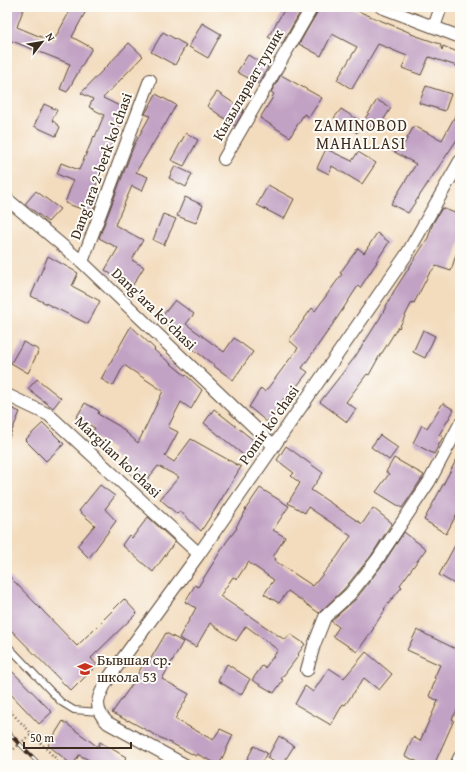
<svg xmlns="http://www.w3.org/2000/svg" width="467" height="772" font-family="'Gentium Book Plus',serif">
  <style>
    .building { fill: #c1a1c4 }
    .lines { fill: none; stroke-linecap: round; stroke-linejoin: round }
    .lane-casing { stroke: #574536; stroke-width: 8 }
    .street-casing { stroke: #574536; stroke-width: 14 }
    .path { stroke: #574536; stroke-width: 2.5; stroke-dasharray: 1 3; stroke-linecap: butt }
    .lane { stroke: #fff; stroke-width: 6 }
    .street { stroke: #fff; stroke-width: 12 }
    .rail-casing { stroke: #3b2a1e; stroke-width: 4.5 }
    .rail { stroke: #fdfcf7; stroke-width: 3; stroke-dasharray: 9; stroke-linecap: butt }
    .labels { text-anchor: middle; stroke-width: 4; stroke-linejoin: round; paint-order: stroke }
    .street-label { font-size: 15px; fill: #3b2a1e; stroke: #fdfcf7 }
    .poi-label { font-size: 15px; fill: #3b2a1e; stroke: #fdfcf7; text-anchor: start }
    .neighbourhood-label { font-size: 16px; letter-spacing: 1px; fill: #3b2a1e; stroke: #fdfcf7 }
  </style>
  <rect width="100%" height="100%" fill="#fdfcf7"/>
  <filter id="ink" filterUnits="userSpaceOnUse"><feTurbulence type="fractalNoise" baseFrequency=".025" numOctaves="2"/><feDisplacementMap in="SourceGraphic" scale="8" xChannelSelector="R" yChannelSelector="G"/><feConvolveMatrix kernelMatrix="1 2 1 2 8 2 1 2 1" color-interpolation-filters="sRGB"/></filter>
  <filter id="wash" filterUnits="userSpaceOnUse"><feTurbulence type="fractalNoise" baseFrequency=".012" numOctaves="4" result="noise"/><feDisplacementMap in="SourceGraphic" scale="16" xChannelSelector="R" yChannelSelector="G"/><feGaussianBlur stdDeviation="0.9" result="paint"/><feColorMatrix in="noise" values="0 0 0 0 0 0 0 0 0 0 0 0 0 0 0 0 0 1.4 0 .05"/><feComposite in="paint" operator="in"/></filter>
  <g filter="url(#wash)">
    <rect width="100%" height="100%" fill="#f3dcbe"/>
    <g id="blocks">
      <path class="building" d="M7,7H24L17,27L53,42L72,7H88L72,37L92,48L67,92L60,89L70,64L12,41L8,49H7Z
        M286,7H303L282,44L268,37Z
        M319,7H348L411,33V34L440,44L442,50L443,46L460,53V67L429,57L421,75L402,68L407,56L378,44L352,89L337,80L357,47L332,34L321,56L299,44L318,11Z
        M202,23L221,34L208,58L189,47Z
        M163,32L186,45L175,65L151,52Z
        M129,43L143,56L103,98L126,109L93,193L99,196L92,213L65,203L73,181L57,174L61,163L79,170L94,136L95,137L104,115L89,107L93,99L81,93Z
        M248,55L268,67L259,84L237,72Z
        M281,75L322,98L309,117L304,114L290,137L260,118L273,97H272L274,94L271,92Z
        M426,86L451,94L445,111L419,103Z
        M217,92L244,110L235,126L207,106Z
        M156,94L176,105L165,125V124L136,172L148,177L142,191L132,186L115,225L143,240L132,260L144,267L131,288L105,270L118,248L99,238L134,145L150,116L145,114Z
        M377,100L391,108L377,130L363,122Z
        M44,104L57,110L52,120L60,127L56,136L34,126Z
        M460,107V135L408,213L391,204L416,164L391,150L397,140L404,144L414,126L442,140Z
        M341,109L363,123L357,133L334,118Z
        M186,133L198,140L184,166L171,160Z
        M326,149L352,161L358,152L376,163L362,184L332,166L329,174L317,168Z
        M175,166L192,174L186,187L169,178Z
        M268,185L294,199L284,219L257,205Z
        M36,191L60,209L48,222L25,204Z
        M185,197L203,205L196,223L177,216Z
        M442,208L460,215V241L451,271L436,266L429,274L414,303L412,302L399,328L398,327L382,353H381L369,375L367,374L346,402L356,409L347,422L320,402L355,357L380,318L394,291L428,238L433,223Z
        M163,214L176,219L164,245L153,240Z
        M377,233L389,242L376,262H377L360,288L358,286L335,321L302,368L308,372L286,400L284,398L267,422L249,407L261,388L265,392L298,348L289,340L312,308L315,311L342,274L340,273L358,248L364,253Z
        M48,256L78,273L72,286L100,301L88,324L31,296Z
        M175,300L194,314L186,324L224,352L234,338L253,352L233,380L214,366V365L190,347L193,344L160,319Z
        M131,326L155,349L154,350L186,376V375L202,390L191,409L181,402L168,427L178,432L165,456L174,462L191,439L241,467L216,508L201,531L180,511L177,514L160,499L179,477L158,466L143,485L127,471L129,468L111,453L113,450L91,434L95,428L76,418L85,403L99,411L98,414L119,426L138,443L163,391L124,365L113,386L101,379Z
        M423,330L435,336L425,358L413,352Z
        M23,342L39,350L28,373L11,363Z
        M37,379L61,398L53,408L28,389Z
        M443,403L454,410L439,435L443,437L434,454L413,443L422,425L427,428Z
        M7,406L20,412L7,442Z
        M214,409L257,443L247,458L204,423Z
        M43,423L64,444L46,461L25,440Z
        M380,435L398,448L389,460L371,447Z
        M286,446L323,473L311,490L362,524L373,508L392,523L371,556L344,589L319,613L288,591L279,603L264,594L274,580L248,562L237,579L233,577L220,596L285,640L290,634L305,644L298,654L299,655L281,679L283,680L274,693L252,680L262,666L265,668L278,650L246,626L236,641L210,623L196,647L179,638L196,608L185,602L195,585L198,587L227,541L237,528L236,527L246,510H245L260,488L289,506L273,530L285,537L273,557L276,559L275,561L313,586L337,557L351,536L308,507L305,513L288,503L300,483L291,476L294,473L277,460Z
        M460,453V508L446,534L424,520Z
        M394,458L424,475L411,495L402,508L376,492L389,474L386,472Z
        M100,485L115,496L105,509L116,521L89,558L77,546L95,525L79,511Z
        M148,517L175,542L153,572L122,545L129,535L132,538Z
        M404,532L426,549L400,585L402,587L384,609L385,610L373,628H374L357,652L333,636L339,627L331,621L356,599L383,564Z
        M460,536V587L439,575Z
        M7,574L77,646L124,599L137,613L91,658L97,665L71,691L7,626Z
        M417,630L460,651V705L452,719L454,720L434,765H425L405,756L413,737L420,741L438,701L429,696L436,679L434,678L440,665L407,650Z
        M166,633L183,642L162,679L189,694L175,719L213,740L220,729L233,735L219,765L197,754L196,756L157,736L128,720V721L112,713L133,683L141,668L148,658L150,660Z
        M366,652L392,674L379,690L364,678L345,705L343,704L331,725L295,704L305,686L313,692L329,668L344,678Z
        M227,664L250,679L241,695L218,681Z
        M7,666L52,712L39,724L7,690Z
        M63,721L98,747L100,742L126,757L123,765H99L79,755L73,765H72L48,745Z
        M279,736L294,746L282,765H280L267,758Z
        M254,746L267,753L260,765H244Z"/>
    </g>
  </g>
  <g filter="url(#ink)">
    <use href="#blocks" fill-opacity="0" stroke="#574536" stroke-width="1"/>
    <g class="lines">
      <g class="lane-casing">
        <path id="lane" d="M7,645L61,702L74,710L99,712"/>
      </g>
      <g class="street-casing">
        <path id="street" d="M381,7L460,37
          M434,27L441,7
          M224,159L312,7
          M7,199L82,262L274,446
          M82,262L150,80
          M7,395L49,415L199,554
          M307,670L314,645L325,617L350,594L377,560L429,482L460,424
          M185,765L108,723C90,707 100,693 110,676L199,554L407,254L460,161
          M456,765L460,757"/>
      </g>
      <path class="path" d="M7,708L62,765
        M14,749L32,733"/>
      <use href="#lane" class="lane"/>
      <use href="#street" class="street"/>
      <g class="rail-casing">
        <path id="rail" d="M7,731L40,765"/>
      </g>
      <use href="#rail" class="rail"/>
    </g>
  </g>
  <defs>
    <g id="school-bare" transform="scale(1.2)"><path d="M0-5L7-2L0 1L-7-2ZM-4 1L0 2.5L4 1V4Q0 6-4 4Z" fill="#c8321e" stroke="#fdfcf7" stroke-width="2.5" paint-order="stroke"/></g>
  </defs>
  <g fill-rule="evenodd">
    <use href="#school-bare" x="85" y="669"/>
  </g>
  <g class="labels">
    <g class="street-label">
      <text transform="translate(248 85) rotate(-60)" y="5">Кызыларват тупик</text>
      <text transform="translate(101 166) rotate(-70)" y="5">Dang'ara 2-berk ko'chasi</text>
      <text transform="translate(154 309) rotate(44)" y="5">Dang'ara ko'chasi</text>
      <text transform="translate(269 425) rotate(-55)" y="5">Pomir ko'chasi</text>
      <text transform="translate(118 457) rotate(43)" y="5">Margilan ko'chasi</text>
    </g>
    <g class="poi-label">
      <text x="97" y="665">Бывшая ср.<tspan x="97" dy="17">школа 53</tspan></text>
    </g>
    <g class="neighbourhood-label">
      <text x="361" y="131">ZAMINOBOD<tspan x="361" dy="18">MAHALLASI</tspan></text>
    </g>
  </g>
  <rect width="467" height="772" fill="none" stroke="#fdfcf7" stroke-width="24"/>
  <g transform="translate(42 42) rotate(59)" stroke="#fdfcf7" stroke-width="3" paint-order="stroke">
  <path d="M0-3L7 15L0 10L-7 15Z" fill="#3b2a1e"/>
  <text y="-6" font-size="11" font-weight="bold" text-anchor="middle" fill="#3b2a1e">N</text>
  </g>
  <path d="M24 742v6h107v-6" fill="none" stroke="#3b2a1e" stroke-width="2"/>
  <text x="30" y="742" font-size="12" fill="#3b2a1e" stroke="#fdfcf7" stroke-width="3" paint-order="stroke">50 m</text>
</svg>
